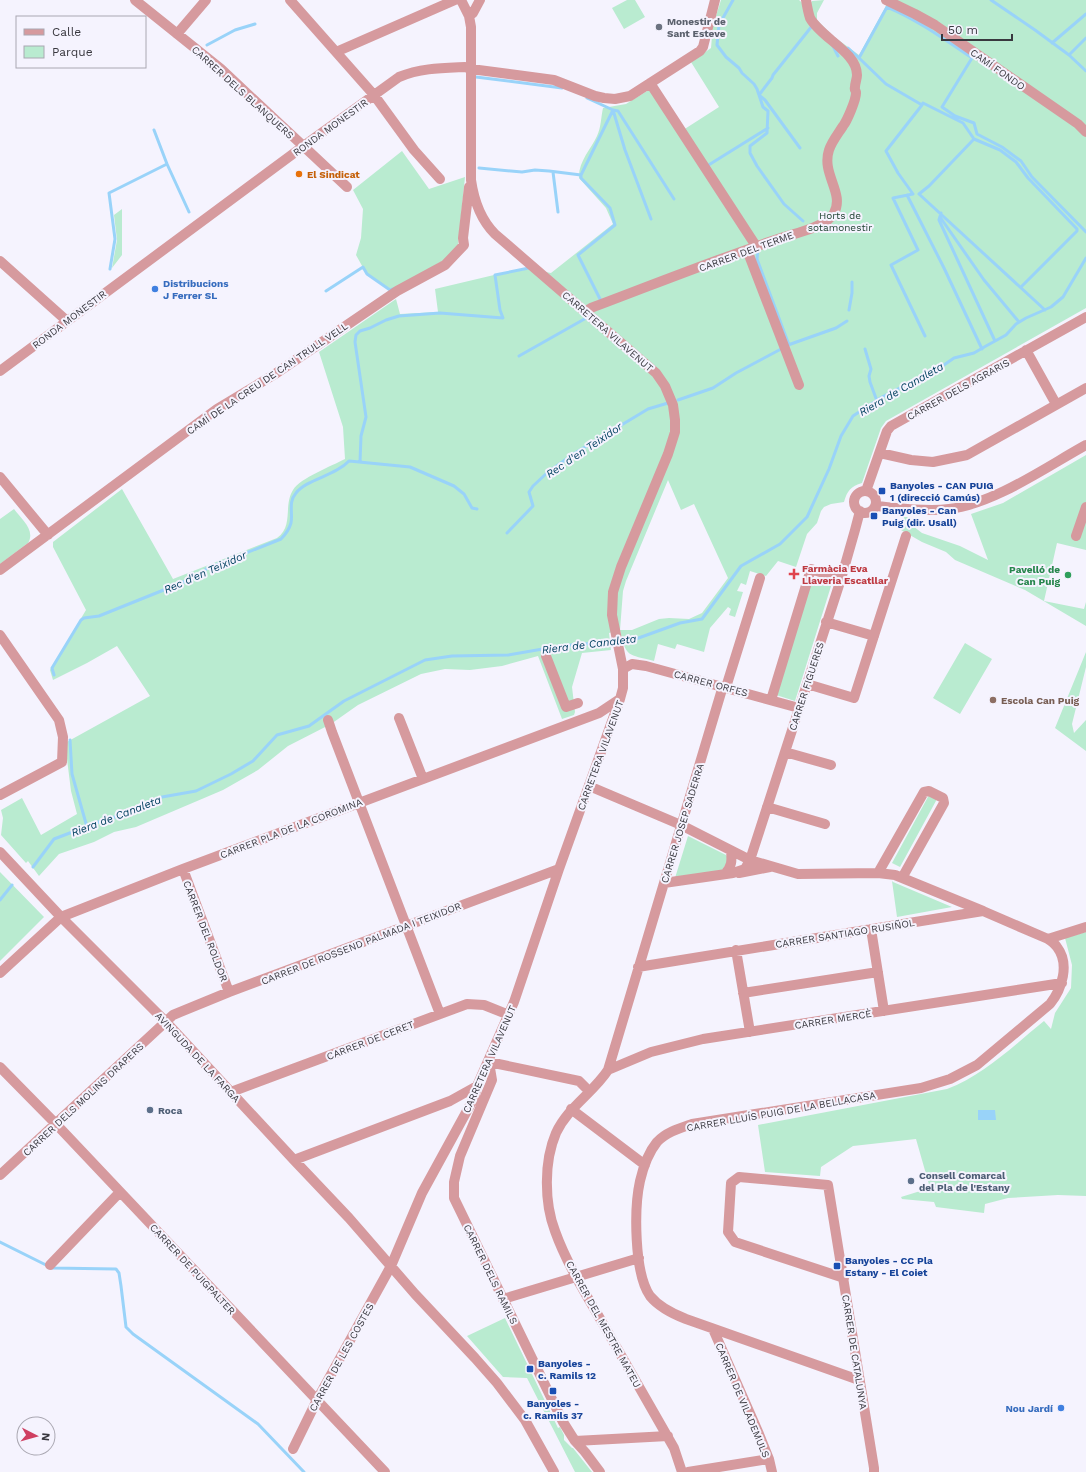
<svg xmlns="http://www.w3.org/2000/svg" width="1086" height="1472" font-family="'Work Sans',sans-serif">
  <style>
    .green { fill: #b9ebd0; fill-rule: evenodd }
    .water { fill: #99d3f9 }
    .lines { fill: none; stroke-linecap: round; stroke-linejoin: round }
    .stream { stroke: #99d3f9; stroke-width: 3 }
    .minor { stroke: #d69a9e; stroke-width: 10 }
    .worship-dot { fill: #6b7280; stroke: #f5f3fe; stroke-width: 1.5 }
    .food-dot { fill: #e8710a; stroke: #f5f3fe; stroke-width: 1.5 }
    .shop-dot { fill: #3f7fe0; stroke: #f5f3fe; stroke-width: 1.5 }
    .transit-dot { fill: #1a4fb4; stroke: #f5f3fe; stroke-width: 1.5 }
    .health-dot { fill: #e0444e; stroke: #f5f3fe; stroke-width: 1.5 }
    .leisure-dot { fill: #2e9e5b; stroke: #f5f3fe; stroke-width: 1.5 }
    .education-dot { fill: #8d6e63; stroke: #f5f3fe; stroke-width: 1.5 }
    .service-dot { fill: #5c6f8a; stroke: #f5f3fe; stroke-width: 1.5 }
    .labels { text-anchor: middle; stroke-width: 4; stroke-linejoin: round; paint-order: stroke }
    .worship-label { font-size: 10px; font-weight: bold; fill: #5b616d; stroke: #f5f3fe; text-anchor: start }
    .street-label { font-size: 10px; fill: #39383f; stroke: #f5f3fe }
    .food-label { font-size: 10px; font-weight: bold; fill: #c56008; stroke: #f5f3fe; text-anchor: start }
    .park-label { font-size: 10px; fill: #193d2c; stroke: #f5f3fe }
    .shop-label { font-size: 10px; font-weight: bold; fill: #366cbe; stroke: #f5f3fe; text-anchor: start }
    .transit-label { font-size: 10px; font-weight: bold; fill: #164399; stroke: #f5f3fe; text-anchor: start }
    .health-label { font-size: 10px; font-weight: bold; fill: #be3a42; stroke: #f5f3fe; text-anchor: start }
    .leisure-label { font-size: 10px; font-weight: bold; fill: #27864d; stroke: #f5f3fe; text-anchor: end }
    .education-label { font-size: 10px; font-weight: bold; fill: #785e54; stroke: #f5f3fe; text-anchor: start }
    .service-label { font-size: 10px; font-weight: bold; fill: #4e5e75; stroke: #f5f3fe; text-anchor: start }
    .water-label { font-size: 11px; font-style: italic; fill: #00405f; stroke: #f5f3fe }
  </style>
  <rect width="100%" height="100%" fill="#f5f3fe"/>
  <path class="green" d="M627,0H635L645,17L624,29L612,8Z
    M721,0H799L810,10V4L812,1L824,0L817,13V20L833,36L859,55L886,6V0H1086V308L886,421L881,428L862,483C851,486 847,491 844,502L831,504L824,507L821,511L817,523L807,534L796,567L778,561L766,576L750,571L746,585L741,583L737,591L743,592L735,617L729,615L731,609L728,607L710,628L704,652L677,644L675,649L658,644L654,661C628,654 626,658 620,630L609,633L611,650L582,653L572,687L575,712L574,715L562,719L538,656L502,666L470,670L445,669L421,674L358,705L331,724L288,746L258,770L223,790L136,827L114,832L94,842L59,854L39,876L28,861L26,863L1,835L3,818L1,810L22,798L41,835L77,814L71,791L65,743L150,696L117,646L87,663L53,680L50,670L86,610L53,547V542L122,489L173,579L277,538C294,526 283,506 293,490C300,478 332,466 345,459L343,427L319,352L396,299L400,314L438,312L435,289L494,275L530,269L551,273L613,224L606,208L579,178C578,162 591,149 597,136C601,128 601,117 603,108L626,104L652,88L680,132L719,107L691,62L711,48L713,25ZM668,480L681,510L694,504L728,578L702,613L689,619L669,618L659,619L632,630H620L623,591L626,581Z
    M402,151L429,189L465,177L458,246L446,259L392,290L366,273L356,255L361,238L363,209L353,190Z
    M122,209V255L112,268L117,240L114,215Z
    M1086,455V550L1057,543L1044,601L1084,609L1086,602V626L1025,590L955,560L946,552L922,542L901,530L904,517H910L909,523L922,533L960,546L988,560L971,514L1003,503Z
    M14,509C21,519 36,530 28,543L0,564V519Z
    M813,577L832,583L795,701L776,695Z
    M965,643L992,659L960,714L933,698Z
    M1086,652V667L1072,724L1074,733L1086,720V751L1055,728Z
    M929,795L937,799L900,867L892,863Z
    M688,836L726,855L729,860L722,870L675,878Z
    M0,872L44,917L0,961Z
    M892,881L893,882L952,907L897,917Z
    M1086,932V1196L1058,1195L1008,1198L985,1204L984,1213L936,1207L934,1202L902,1199L901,1197L930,1188L916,1139L853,1146L821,1167L820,1176L765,1172L758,1125L947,1089C984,1075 1013,1046 1044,1021L1051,1029L1055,1013L1071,988L1072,965L1065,938Z
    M505,1318L558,1428L560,1427L564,1435V1440L572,1448H573L592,1472H575L527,1378L503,1377L467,1336Z"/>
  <path class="water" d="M978,1110H995L996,1120H978Z"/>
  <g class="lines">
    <path class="stream" d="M733,0L719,25L717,45L726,57L739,68L742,73L754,84L757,89L763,107L768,111L767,133L750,146V153L757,166L784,204L803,221
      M991,0L1035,30L1069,55L1086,71
      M1052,43L1086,14
      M207,45L235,30L255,24
      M833,46L838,56
      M848,48L859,58
      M1069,55L1086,38
      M476,77L562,88
      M587,98L613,110L618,111L674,199
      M922,105L923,103L963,123L974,139L1000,150L1016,162L1028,178L1077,229V231L1021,287
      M613,110L625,150L651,219
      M974,139L929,186L919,194L1045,310
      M800,148L765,100L759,95L772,78L773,75L812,26
      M167,164L189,212
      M707,166L768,128
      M479,168L522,172L535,170L549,171L581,175
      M553,172L558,212
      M907,195L944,268L982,349
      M941,213L939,220L995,341
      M940,217L984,280L1019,322
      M758,248L757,259L789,345
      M110,269L115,239L109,193L167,164L154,130
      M326,291L363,267L367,274L390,290L393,289
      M601,301L578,255L615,225L610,208L581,178V175L613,110
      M849,310L852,293V282
      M925,336L891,265L918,250L893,198L913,194L898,173L886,151L922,105L886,84L859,58L887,7C918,20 944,39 972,58L942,107L955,116L974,123L977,134L1002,147L1021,161L1032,177L1086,232
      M788,345L836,328L847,321
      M865,349L871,369L869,376L870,382L877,401
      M519,356L588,317
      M678,400L713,388L736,373L783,348
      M360,462L361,436L366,417L355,342L356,335L360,331L370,328L386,320L399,316L440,313L503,318L500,310L495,275L529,268
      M507,533L533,506L529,492L533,486L548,472L575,453L648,409L668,403
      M54,675L52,668L81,620L84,618L99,616L201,575L206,569L281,539C286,534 289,530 291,523C293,513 288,502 296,493C307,479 335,476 349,461L410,467L454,486L464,494L472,508L477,509
      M70,740L72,774L87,827
      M33,867L54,839L104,820L130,813L162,797L196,791L231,774L253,761L277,735L309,726L344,701L425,660L452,656L508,655L560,646L633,640L680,623L702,619L741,566L780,544L807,517L829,469L841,436L853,416L882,397L941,367L954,358L974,353L986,346L1006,335L1016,324L1026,318L1051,307L1063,297L1086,258
      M0,900L12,885
      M0,1242L52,1268L116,1269L119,1273L121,1286L126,1327L133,1334L258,1424L304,1472"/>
    <path class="minor" d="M135,0L221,69L347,187
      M290,0L374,95L414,150L440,179
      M886,0L915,14L935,25L1078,124L1086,132
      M469,16L473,13L480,0
      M177,34L206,0
      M336,52L455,0
      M650,83L756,246
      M747,250L799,385
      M0,261L67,321
      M586,311L591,308C655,284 719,258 784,237C797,233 828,226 834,213C845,193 821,174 829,150C832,141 838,134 843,126C847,121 856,100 856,93C856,90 854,90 855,87C855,83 857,79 857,75C857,52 821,38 810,18C808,12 807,6 806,0
      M1026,350L1056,404
      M0,371L309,142L399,77C421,68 442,68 465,67L471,69L554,80L595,96L604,98L615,99L630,96L700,51L703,47L715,0
      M880,453L911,460L933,462L967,455L1086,388
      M0,477L48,535
      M854 502a11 11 0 1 1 22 0a11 11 0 1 1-22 0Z
      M866,491L887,431L891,426L1086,317
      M876,506C899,508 925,512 949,509C994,504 1046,467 1086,445
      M1076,536L1086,507
      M0,570L217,409L275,374L397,291L445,265L464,245L463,238L469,187
      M826,622L874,636
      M0,635L59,720L63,737L62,762L0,795
      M546,656L566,707L578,703
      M623,669L632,664L646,666L799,708
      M807,684L854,698L906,536
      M771,700L811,569L841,579
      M399,718L423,779
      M328,720L332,732L440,1014
      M785,752L831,765
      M589,786L681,825L750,860L798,874L878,873L895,875L983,911
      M767,807L825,824
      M0,852L61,917L166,1022L294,1160L349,1218L415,1294L475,1358L497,1383L525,1420L554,1472
      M183,869L229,992
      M739,873L770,867
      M878,873L924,792L929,791L943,798L944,803L902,878
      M725,874C732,866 732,861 731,851
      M664,883L733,873L745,869L750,860L841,579L855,530L860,511
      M871,929L884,1011
      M1048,939L1086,927
      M736,950L750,1032
      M638,967L983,911L1048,939C1051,941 1055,944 1057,947C1070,964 1062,989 1050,1004L977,1065L950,1079L921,1088L692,1124C680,1128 666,1132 657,1142C648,1153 643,1168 640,1181C634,1208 634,1273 650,1296C659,1307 673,1314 686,1319L859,1380
      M0,973L61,917L183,869L599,713L620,699
      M743,993L878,972
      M489,1062L492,1080L460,1156L454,1182V1198L563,1422L575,1441L585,1452L600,1472
      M489,1062L579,1081L589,1091
      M0,1067L56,1124L385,1472
      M608,1070L651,1052L703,1039L1062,983
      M231,1092L467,1004L484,1005L509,1015
      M571,1109L645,1165
      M294,1160L450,1101L477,1086
      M0,1175L173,1015L229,992L559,869
      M50,1265L120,1192
      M844,1278L735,1242L728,1232L731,1183L739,1177L828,1185L874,1468V1472
      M503,1299L639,1258
      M713,1329L759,1434L769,1459L772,1472
      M575,1441L668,1436
      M293,1449L317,1400L391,1266L422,1193L474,1098L477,1086L514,1002L559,869L620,699L623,688V669L612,615L613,592L621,567L668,454L675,432V420L673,405L665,386L656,373L495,234C480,219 474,201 471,180V27L469,16L461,0
      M682,1472L674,1448C650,1406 626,1364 602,1322C585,1293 566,1262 555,1231C544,1202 544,1161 556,1133C568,1107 593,1093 608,1070L723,686L727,684L760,578
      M688,1472L769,1459"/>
  </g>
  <circle class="worship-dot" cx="659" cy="27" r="4"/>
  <circle class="food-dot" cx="299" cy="174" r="4"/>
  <g class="shop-dot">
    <circle cx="155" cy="289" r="4"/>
    <circle cx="1061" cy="1408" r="4"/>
  </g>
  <g class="transit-dot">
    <rect x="878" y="487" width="8" height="8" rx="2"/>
    <rect x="870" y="512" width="8" height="8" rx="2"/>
    <rect x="833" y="1262" width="8" height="8" rx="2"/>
    <rect x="526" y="1365" width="8" height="8" rx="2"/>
    <rect x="549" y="1387" width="8" height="8" rx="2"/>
  </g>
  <path class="health-dot" d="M792 568h4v4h4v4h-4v4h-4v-4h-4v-4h4z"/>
  <circle class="leisure-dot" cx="1068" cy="575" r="4"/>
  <circle class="education-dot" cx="993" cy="700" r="4"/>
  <g class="service-dot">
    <circle cx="150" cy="1110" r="4"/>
    <circle cx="911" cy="1181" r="4"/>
  </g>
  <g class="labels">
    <g class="worship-label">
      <text x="667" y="25">Monestir de<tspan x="667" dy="12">Sant Esteve</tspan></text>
    </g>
    <g class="street-label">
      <text transform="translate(998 69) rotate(35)" y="4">CAMÍ FONDO</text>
      <text transform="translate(243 92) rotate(42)" y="4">CARRER DELS BLANQUERS</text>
      <text transform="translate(330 127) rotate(-36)" y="4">RONDA MONESTIR</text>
      <text transform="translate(746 251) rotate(-20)" y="4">CARRER DEL TERME</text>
      <text transform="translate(69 319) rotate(-37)" y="4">RONDA MONESTIR</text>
      <text transform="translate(608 331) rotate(41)" y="4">CARRETERA VILAVENUT</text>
      <text transform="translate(267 378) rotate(-34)" y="4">CAMÍ DE LA CREU DE CAN TRULL VELL</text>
      <text transform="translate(958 389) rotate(-29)" y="4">CARRER DELS AGRARIS</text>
      <text transform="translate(711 683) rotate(15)" y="4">CARRER ORFES</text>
      <text transform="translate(806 686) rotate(-72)" y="4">CARRER FIGUERES</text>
      <text transform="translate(600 755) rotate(-70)" y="4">CARRETERA VILAVENUT</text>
      <text transform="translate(682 823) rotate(-73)" y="4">CARRER JOSEP SADERRA</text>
      <text transform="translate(291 828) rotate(-21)" y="4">CARRER PLA DE LA COROMINA</text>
      <text transform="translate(206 931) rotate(69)" y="4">CARRER DEL ROLDOR</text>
      <text transform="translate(845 933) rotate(-9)" y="4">CARRER SANTIAGO RUSIÑOL</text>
      <text transform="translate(361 943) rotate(-21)" y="4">CARRER DE ROSSEND PALMADA I TEIXIDOR</text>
      <text transform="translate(833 1019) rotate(-9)" y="4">CARRER MERCÈ</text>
      <text transform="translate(370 1040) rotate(-21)" y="4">CARRER DE CERET</text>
      <text transform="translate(198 1057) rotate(47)" y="4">AVINGUDA DE LA FARGA</text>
      <text transform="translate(489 1059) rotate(-66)" y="4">CARRETERA VILAVENUT</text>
      <text transform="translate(83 1099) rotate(-43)" y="4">CARRER DELS MOLINS DRAPERS</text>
      <text transform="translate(781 1111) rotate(-10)" y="4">CARRER LLUÍS PUIG DE LA BELLACASA</text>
      <text transform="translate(193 1269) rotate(47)" y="4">CARRER DE PUIGPALTER</text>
      <text transform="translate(491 1274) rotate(64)" y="4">CARRER DELS RAMILS</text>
      <text transform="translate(604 1324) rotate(61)" y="4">CARRER DEL MESTRE MATEU</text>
      <text transform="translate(855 1352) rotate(81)" y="4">CARRER DE CATALUNYA</text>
      <text transform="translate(341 1357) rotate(-61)" y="4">CARRER DE LES COSTES</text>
      <text transform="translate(743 1400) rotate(67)" y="4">CARRER DE VILADEMULS</text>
    </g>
    <g class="food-label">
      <text x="307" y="178">El Sindicat</text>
    </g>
    <g class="park-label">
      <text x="840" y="219">Horts de<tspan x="840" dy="12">sotamonestir</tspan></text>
    </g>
    <g class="shop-label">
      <text x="163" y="287">Distribucions<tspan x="163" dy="12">J Ferrer SL</tspan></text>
      <text x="1053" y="1412" text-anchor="end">Nou Jardí</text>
    </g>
    <g class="transit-label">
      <text x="890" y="489">Banyoles - CAN PUIG<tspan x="890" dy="12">1 (direcció Camús)</tspan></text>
      <text x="882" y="514">Banyoles - Can<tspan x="882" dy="12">Puig (dir. Usall)</tspan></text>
      <text x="845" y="1264">Banyoles - CC Pla<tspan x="845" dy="12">Estany - El Coiet</tspan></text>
      <text x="538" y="1367">Banyoles -<tspan x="538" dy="12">c. Ramils 12</tspan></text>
      <text x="553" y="1407" text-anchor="middle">Banyoles -<tspan x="553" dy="12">c. Ramils 37</tspan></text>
    </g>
    <g class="health-label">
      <text x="802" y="572">Farmàcia Eva<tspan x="802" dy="12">Llaveria Escatllar</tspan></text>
    </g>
    <g class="leisure-label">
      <text x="1060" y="573">Pavelló de<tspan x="1060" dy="12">Can Puig</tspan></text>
    </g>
    <g class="education-label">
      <text x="1001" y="704">Escola Can Puig</text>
    </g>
    <g class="service-label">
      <text x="158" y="1114">Roca</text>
      <text x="919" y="1179">Consell Comarcal<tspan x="919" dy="12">del Pla de l'Estany</tspan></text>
    </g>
    <g class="water-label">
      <text transform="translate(901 389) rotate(-30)" y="4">Riera de Canaleta</text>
      <text transform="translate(584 450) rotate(-34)" y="4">Rec d'en Teixidor</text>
      <text transform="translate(205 572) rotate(-24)" y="4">Rec d'en Teixidor</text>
      <text transform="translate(589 644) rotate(-7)" y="4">Riera de Canaleta</text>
      <text transform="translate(116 816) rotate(-21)" y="4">Riera de Canaleta</text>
    </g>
  </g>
  <rect x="16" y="16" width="130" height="52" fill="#f5f3fe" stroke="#aaa8b2"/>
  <rect x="24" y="29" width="20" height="6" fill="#d69a9e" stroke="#aaa8b2"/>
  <text x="52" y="36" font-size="12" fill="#39383f">Calle</text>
  <rect x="24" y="46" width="20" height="12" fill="#b9ebd0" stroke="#aaa8b2"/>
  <text x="52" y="56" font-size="12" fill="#39383f">Parque</text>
  <g transform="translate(36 1436) rotate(96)"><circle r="19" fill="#f5f3fe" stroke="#aaa8b2"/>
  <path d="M0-3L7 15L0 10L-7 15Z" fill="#cf3f61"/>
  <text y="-6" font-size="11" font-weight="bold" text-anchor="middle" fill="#39383f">N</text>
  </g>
  <path d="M942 34v6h70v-6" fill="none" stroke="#39383f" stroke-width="2"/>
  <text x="948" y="34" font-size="12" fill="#39383f" stroke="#f5f3fe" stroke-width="3" paint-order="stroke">50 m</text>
</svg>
